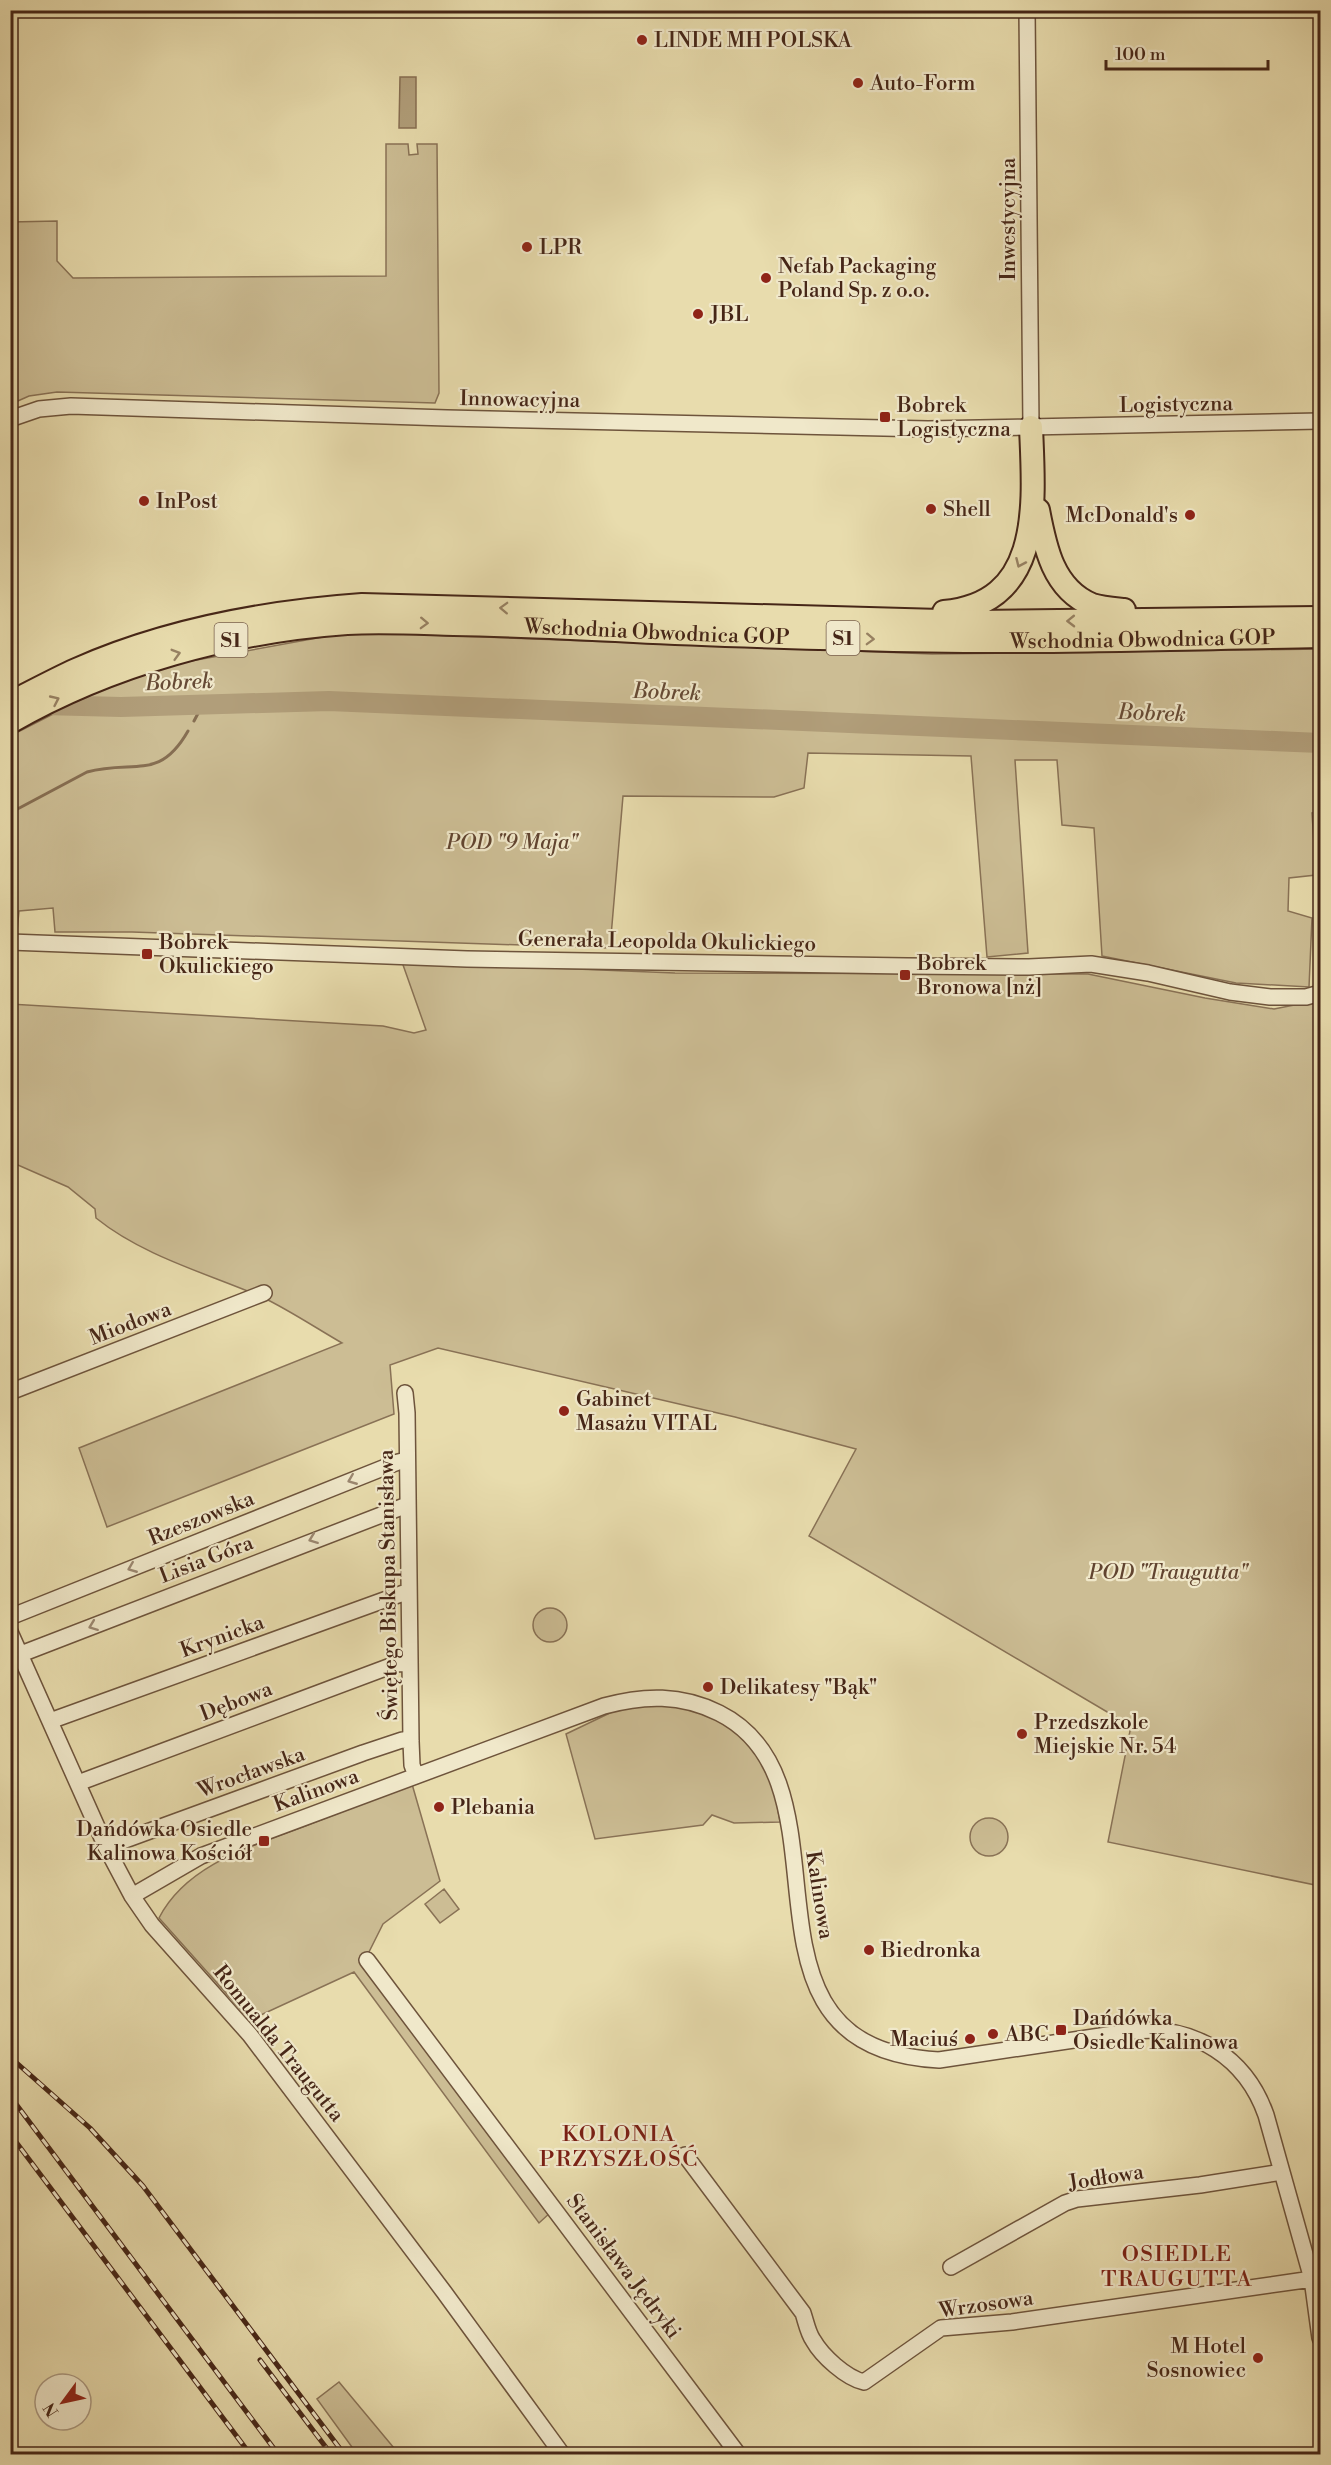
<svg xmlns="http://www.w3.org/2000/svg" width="1331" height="2465" font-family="'Libre Bodoni',serif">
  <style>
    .green { fill: #ccbd94; stroke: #897256; stroke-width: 1.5 }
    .water { fill: #b19e7a; stroke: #866e52; stroke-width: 1.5 }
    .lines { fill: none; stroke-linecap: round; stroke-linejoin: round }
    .stream { stroke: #866e52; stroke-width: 3 }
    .river { stroke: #b19e7a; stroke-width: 20 }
    .minor-casing { stroke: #6e543c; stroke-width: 18 }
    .highway-casing { stroke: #462617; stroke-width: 26 }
    .minor { stroke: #f0e8ca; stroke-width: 15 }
    .highway { stroke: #e8dcad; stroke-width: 22 }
    .rail-casing { stroke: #462617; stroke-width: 5 }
    .rail { stroke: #f0e8ca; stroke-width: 3; stroke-dasharray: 9; stroke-linecap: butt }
    .oneway { stroke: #978162 }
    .oneway2 { stroke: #9b8770 }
    .poi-dot { fill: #8f2418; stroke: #f0e8ca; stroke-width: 2 }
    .labels { text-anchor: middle; stroke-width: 4.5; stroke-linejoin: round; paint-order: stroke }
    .shield { fill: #f0e8ca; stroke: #79604d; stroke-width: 1.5 }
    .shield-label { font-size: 20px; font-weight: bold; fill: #462617 }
    .poi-label { font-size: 21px; fill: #462617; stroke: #f0e8ca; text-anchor: start }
    .street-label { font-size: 21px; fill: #462617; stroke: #f0e8ca }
    .park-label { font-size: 21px; font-style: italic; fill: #614430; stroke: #f0e8ca }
    .water-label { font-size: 22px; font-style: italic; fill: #664a35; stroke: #f0e8ca }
    .neighbourhood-label { font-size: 22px; letter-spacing: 1.5px; fill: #7a1f14; stroke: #f0e8ca }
  </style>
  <rect width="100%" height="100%" fill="#e8dcad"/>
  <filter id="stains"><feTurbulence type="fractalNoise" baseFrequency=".00333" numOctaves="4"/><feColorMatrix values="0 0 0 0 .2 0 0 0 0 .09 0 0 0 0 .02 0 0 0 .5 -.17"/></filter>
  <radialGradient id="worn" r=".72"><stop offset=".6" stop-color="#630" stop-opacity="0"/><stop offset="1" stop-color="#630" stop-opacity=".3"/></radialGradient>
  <path class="green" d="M386,144H408L409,155L418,154L417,144H437L439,393L435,403L57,392L29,396L11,404V222L57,221V261L73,278L386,276Z
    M350,632L932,654L1320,649V812L1312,813L1316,875L1289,878L1288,911L1312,918L1309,987L1236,983L1102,956L1094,828L1062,825L1057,760H1015L1028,953L987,957L971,756L808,753L804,788L774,797L623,796L610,948L132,932H55L53,908L19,911L17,931H11L10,736L102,689L180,663Z
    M402,962L675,973L1088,974L1205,998L1274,1009L1320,1000V1886L1108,1842L1131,1726L809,1536L856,1449L735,1417L438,1348L390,1365L394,1414L107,1527L79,1448L342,1343C316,1328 289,1310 262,1297C206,1273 143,1256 96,1218L95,1209L68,1187L11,1162L10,1004L383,1026L414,1033L426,1030Z
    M533 1625a17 17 0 1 1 34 0a17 17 0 1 1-34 0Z
    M642,1703L680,1705L716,1718L744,1734L773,1781L780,1822L734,1823L712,1815L703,1825L595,1839L566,1734L614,1711Z
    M412,1784L440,1881L383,1924L364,1962L551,2212L539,2223L354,1972L250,2020L159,1918C187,1863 256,1845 310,1824C344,1811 378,1798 412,1784Z
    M970 1837a19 19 0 1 1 38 0a19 19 0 1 1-38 0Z
    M444,1889L459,1909L440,1923L425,1904Z
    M339,2382L399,2454H357L317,2399Z"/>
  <path class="water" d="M400,77H416V128H399Z"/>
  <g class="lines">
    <path class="stream" d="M194,721L203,704
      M10,813L87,772C134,759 159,782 188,731"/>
    <path class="river" d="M43,705L121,707L329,701L1320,743"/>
    <g class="minor-casing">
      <path id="minor" d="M1027,10L1031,427
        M10,419L39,409L71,406L447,418L928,429L1320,421
        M10,942L467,959L907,966L1029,967L1091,964L1148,973L1230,992L1270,997H1306L1320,993
        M10,1392L264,1293
        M405,1393L407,1413L411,1741L412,1765L416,1776
        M10,1617L398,1462L407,1460
        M10,1632L106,1847L132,1896L152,1925L250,2035L444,2292L562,2454
        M21,1654L407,1505
        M50,1721L409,1591
        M78,1783L396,1664L410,1663
        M106,1847L363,1753L402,1740L411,1741
        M132,1896L201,1856L604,1706C644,1695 681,1694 719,1713C863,1785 715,2049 939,2060L1134,2031C1195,2025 1246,2058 1266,2115L1312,2279L1320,2338
        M367,1960L738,2454
        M685,2155L803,2313C806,2322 808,2333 813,2340C822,2356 846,2378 864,2382L941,2328L1012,2322L1312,2279
        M951,2267L1065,2203L1077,2199L1200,2185L1282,2172"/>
    </g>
    <g class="highway-casing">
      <g id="highway">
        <path d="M1038,510C1045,547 1053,589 1092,605C1101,608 1114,609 1124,610"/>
        <path d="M944,612C1044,603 1034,502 1031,427"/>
        <path d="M10,703C32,692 54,680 76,670C166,630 264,612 362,605L976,622L1320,618"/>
        <path id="s1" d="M10,722C111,664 232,631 347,623C383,621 418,623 454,624C514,625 574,628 634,631C709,635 785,637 860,639C1014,644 1167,639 1320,636"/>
      </g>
    </g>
    <use href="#minor" class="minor"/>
    <use href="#highway" class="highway"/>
    <g class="rail-casing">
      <path id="rail" d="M10,2057L90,2128L143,2186L344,2454
        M10,2096L278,2454
        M10,2134L250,2454
        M260,2360L331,2454"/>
    </g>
    <use href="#rail" class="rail"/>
  </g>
  <defs><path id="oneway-chevron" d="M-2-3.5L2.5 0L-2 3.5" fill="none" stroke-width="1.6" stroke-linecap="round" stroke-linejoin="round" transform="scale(1.5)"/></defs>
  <g class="oneway">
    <use href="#oneway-chevron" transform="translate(1020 563) rotate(114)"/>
    <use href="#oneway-chevron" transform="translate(504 608) rotate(-178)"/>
    <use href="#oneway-chevron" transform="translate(1071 621) rotate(179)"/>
    <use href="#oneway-chevron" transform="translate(424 623) rotate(2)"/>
    <use href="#oneway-chevron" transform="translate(870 639) rotate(2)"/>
    <use href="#oneway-chevron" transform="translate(176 654) rotate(-16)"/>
    <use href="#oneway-chevron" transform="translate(55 700) rotate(-25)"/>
  </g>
  <g class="oneway2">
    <use href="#oneway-chevron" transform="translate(352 1480) rotate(158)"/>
    <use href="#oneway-chevron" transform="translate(313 1539) rotate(159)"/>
    <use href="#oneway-chevron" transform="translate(132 1568) rotate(158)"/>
    <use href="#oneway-chevron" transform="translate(93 1626) rotate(159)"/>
  </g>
  <g class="poi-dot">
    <circle cx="642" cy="40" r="6"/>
    <circle cx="858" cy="83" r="6"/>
    <circle cx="527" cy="247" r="6"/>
    <circle cx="766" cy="278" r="6"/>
    <circle cx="698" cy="314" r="6"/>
    <rect x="879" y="411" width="12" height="12" rx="3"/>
    <circle cx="144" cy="501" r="6"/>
    <circle cx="931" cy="509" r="6"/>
    <circle cx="1190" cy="515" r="6"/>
    <rect x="141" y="948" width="12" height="12" rx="3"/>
    <rect x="899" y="969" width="12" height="12" rx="3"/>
    <circle cx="564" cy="1411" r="6"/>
    <circle cx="708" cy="1687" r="6"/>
    <circle cx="1022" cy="1734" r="6"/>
    <circle cx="439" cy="1807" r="6"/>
    <rect x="258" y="1835" width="12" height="12" rx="3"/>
    <circle cx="869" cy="1950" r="6"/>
    <rect x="1055" y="2024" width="12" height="12" rx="3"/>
    <circle cx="993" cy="2034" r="6"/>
    <circle cx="970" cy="2039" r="6"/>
    <circle cx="1258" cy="2358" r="6"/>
  </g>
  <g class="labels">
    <g class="shield">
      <rect x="826.5" y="621" width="33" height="34" rx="4.5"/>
      <rect x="214.5" y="623" width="33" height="34" rx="4.5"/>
    </g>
    <g class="shield-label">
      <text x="843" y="645">S1</text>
      <text x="231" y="647">S1</text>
    </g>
    <g class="poi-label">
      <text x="654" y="47">LINDE MH POLSKA</text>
      <text x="870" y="90">Auto-Form</text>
      <text x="539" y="254">LPR</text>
      <text x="778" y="273">Nefab Packaging<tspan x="778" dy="24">Poland Sp. z o.o.</tspan></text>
      <text x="710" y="321">JBL</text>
      <text x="897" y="412">Bobrek<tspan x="897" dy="24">Logistyczna</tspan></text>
      <text x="156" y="508">InPost</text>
      <text x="943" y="516">Shell</text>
      <text x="1178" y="522" text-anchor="end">McDonald's</text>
      <text x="159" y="949">Bobrek<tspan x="159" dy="24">Okulickiego</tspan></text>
      <text x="917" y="970">Bobrek<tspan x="917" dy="24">Bronowa [nż]</tspan></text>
      <text x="576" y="1406">Gabinet<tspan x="576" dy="24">Masażu VITAL</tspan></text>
      <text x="720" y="1694">Delikatesy "Bąk"</text>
      <text x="1034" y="1729">Przedszkole<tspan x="1034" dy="24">Miejskie Nr. 54</tspan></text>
      <text x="451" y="1814">Plebania</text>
      <text x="252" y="1836" text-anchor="end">Dańdówka Osiedle<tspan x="252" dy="24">Kalinowa Kościół</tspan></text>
      <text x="881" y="1957">Biedronka</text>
      <text x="1073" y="2025">Dańdówka<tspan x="1073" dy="24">Osiedle Kalinowa</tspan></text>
      <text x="1005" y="2041">ABC</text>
      <text x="958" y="2046" text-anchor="end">Maciuś</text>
      <text x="1246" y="2353" text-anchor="end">M Hotel<tspan x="1246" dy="24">Sosnowiec</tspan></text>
    </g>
    <g class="street-label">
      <text transform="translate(1008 219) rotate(-90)" y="7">Inwestycyjna</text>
      <text transform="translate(520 399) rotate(1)" y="7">Innowacyjna</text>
      <text transform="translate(1176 404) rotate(-1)" y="7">Logistyczna</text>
      <text dy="7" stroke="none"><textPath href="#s1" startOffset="664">Wschodnia Obwodnica GOP</textPath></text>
      <text dy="7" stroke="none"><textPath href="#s1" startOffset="1150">Wschodnia Obwodnica GOP</textPath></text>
      <text transform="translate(667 941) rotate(1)" y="7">Generała Leopolda Okulickiego</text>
      <text transform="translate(130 1323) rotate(-21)" y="7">Miodowa</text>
      <text transform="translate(201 1518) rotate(-22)" y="7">Rzeszowska</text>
      <text transform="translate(206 1559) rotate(-21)" y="7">Lisia Góra</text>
      <text transform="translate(388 1585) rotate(-91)" y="7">Świętego Biskupa Stanisława</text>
      <text transform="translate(222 1636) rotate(-20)" y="7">Krynicka</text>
      <text transform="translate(236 1701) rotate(-21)" y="7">Dębowa</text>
      <text transform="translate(251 1772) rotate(-20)" y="7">Wrocławska</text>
      <text transform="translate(316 1790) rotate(-20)" y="7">Kalinowa</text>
      <text transform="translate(820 1895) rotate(81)" y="7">Kalinowa</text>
      <text transform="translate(279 2043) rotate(51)" y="7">Romualda Traugutta</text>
      <text transform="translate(1106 2177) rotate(-9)" y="7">Jodłowa</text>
      <text transform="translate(624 2266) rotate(53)" y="7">Stanisława Jędryki</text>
      <text transform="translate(986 2304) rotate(-8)" y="7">Wrzosowa</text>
    </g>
    <g class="park-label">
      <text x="512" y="849">POD "9 Maja"</text>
      <text x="1168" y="1579">POD "Traugutta"</text>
    </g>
    <g class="water-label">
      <text transform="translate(179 681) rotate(-2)" y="8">Bobrek</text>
      <text transform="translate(667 691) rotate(2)" y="8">Bobrek</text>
      <text transform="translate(1152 712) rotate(2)" y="8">Bobrek</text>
    </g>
    <g class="neighbourhood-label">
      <text x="619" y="2141">KOLONIA<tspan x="619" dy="25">PRZYSZŁOŚĆ</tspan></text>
      <text x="1177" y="2261">OSIEDLE<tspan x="1177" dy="25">TRAUGUTTA</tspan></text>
    </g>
  </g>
  <rect width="1331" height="2465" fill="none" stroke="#e8dcad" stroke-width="36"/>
  <rect x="12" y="12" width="1307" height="2441" fill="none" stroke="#462617" stroke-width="3"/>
  <rect x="18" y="18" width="1295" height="2429" fill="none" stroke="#462617" stroke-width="1.5"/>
  <g transform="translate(63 2402) rotate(237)"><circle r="28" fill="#f0e8ca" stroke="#ac9a82" stroke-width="1.5"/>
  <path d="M0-4.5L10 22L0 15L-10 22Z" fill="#8f2418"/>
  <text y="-9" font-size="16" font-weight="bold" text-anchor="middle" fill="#462617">N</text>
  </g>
  <path d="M1106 60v9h162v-9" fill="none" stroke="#462617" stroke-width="3"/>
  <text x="1115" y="60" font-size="18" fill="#462617" stroke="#f0e8ca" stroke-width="4.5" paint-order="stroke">100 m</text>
  <rect width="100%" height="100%" filter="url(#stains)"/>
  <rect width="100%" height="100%" fill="url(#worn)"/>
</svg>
